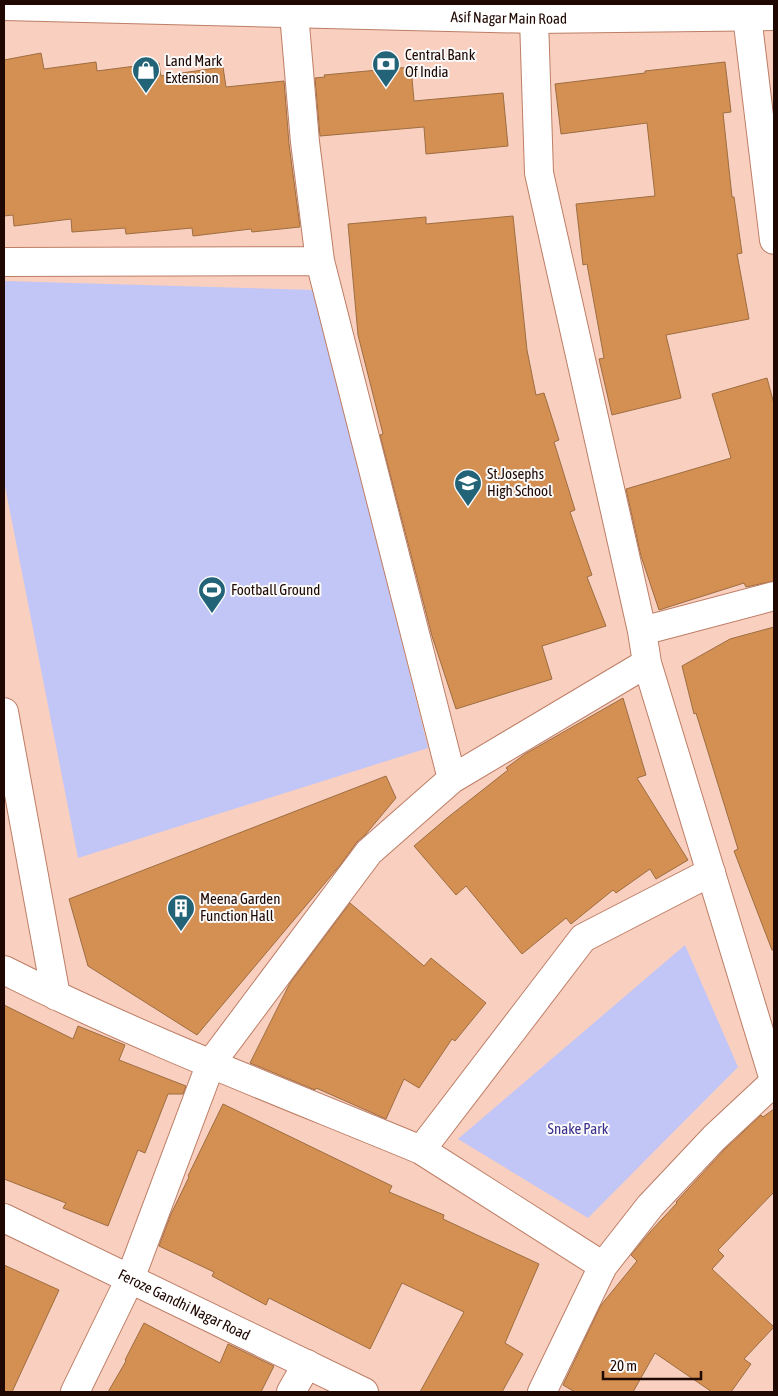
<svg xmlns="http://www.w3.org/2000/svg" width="778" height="1396" font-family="'Asap Condensed',sans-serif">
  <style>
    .green { fill: #c2c6f7 }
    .building { fill: #d49052; stroke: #9e6d41 }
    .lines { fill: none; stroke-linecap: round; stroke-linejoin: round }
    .minor-casing { stroke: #bd7e66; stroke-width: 30 }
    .tertiary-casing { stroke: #bd7e66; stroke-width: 30 }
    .minor { stroke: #fff; stroke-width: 28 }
    .tertiary { stroke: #fff; stroke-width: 28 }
    .labels { text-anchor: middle; stroke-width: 4; stroke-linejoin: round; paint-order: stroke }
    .street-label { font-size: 15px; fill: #1f0802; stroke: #fafafa }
    .poi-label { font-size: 15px; fill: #1f0802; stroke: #fafafa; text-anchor: start }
    .park-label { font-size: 15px; fill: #3a318c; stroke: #fafafa }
  </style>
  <rect width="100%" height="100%" fill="#f9cfbf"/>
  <path class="green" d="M4,281L315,290L428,748L78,858L4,481Z
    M685,945L738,1067L588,1218L458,1139Z"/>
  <path class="building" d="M41,53L44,69L96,62L97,71L159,63L161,76L223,67L226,87L284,81L289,144L300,227L252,232L251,229L193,236L192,228L126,234L125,228L72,232L71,219L14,226L13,215L4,216V60Z
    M725,62L731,112L723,113L732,197H734L742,253L737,254L749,319L666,335L681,398L612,415L599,359L604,358L587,264L583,265L576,204L655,196L647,123L561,134L555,84L645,73V71Z
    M411,67L414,101L503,93L508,146L426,154L424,127L320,136L315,78L325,77L324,75Z
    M513,216L527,350L536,395L544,393L559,440L554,442L575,510L570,512L592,575L587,577L606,626L542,646L552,679L456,709L432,636L380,435L383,434L358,335L348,224L426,217V224Z
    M767,378L774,404V581L746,587L744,583L659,610L641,556L626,489L731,458L712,394Z
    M774,627V950H772L734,851L738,849L696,713L694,714L682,666L730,639Z
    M623,698L646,775L637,778L688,860L656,879L650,869L616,893L613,890L571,924L566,918L522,954L466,886L456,895L414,846L447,818L508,770L506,768L525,754Z
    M386,776L396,798L365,835L357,842L341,864L197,1035L88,966L69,899Z
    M350,903L424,966L431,958L486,1003L455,1041L452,1039L419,1088L404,1079L386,1119L316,1088L315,1090L250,1063L290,983Z
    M4,1005L73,1039L78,1026L125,1045L119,1060L186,1086L183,1094H168L145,1153L138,1150L108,1226L63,1208L66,1203L4,1179Z
    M223,1104L392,1186L389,1192L444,1215L443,1219L539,1264L505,1343L523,1354L502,1392H420L464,1312L402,1283L370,1349L269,1298L266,1305L212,1276L214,1272L159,1246L171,1214L189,1177L188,1176Z
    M774,1109V1192L718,1250L724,1256L712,1269L774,1327L744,1359L751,1364L731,1392H712L655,1353L633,1392H575L563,1385L601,1305L637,1261L631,1255L650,1232L677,1203L676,1202L725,1149L761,1115L763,1117Z
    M4,1265L59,1290L12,1392H4Z
    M144,1323L220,1363L228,1344L274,1366L261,1392H108L126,1361L125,1360Z"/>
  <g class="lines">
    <g class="minor-casing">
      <path id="minor" d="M747,4V16L774,240
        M294,13L305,142L320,261L452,779
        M534,19L539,173L642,631L647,663L774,1080
        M4,262L320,261
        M642,631L774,596
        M4,712L56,996
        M4,970C139,1038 281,1092 421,1150L583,938L711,872
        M421,1150L603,1266
        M75,1392L130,1279L211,1063L369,852L452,779L647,663
        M291,1392L307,1364
        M542,1392L603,1266L650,1206L714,1138L774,1082"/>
    </g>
    <g class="tertiary-casing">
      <g id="tertiary">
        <path id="s1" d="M4,6L534,19L774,16"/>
        <path id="s2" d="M4,1218L364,1392"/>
      </g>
    </g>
    <use href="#minor" class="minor"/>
    <use href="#tertiary" class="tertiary"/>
  </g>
  <defs>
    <g id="bank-pin" transform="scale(1.4375)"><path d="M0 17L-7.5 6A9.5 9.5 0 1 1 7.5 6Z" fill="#226377" stroke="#fafafa"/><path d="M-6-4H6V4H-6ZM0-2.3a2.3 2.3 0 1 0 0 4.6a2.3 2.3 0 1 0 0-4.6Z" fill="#fff"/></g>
    <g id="shop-pin" transform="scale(1.4375)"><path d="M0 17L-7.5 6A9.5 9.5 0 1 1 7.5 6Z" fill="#226377" stroke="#fafafa"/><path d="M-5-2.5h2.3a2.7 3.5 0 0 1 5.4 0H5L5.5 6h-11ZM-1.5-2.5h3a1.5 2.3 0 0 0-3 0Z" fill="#fff"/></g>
    <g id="school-pin" transform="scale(1.4375)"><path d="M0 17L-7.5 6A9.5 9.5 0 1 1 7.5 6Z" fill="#226377" stroke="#fafafa"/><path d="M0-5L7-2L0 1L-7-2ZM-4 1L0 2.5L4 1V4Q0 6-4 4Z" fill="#fff"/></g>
    <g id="stadium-pin" transform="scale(1.4375)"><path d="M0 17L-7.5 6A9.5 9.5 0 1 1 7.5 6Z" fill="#226377" stroke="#fafafa"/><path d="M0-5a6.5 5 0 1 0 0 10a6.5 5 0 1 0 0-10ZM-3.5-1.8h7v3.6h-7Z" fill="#fff"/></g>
    <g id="building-pin" transform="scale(1.4375)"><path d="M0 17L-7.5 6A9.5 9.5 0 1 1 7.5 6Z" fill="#226377" stroke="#fafafa"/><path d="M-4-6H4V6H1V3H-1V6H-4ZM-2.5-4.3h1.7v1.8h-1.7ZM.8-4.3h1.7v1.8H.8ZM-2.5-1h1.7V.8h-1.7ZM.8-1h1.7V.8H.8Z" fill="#fff"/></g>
  </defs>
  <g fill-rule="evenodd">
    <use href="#bank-pin" x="386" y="64"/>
    <use href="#shop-pin" x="146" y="70"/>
    <use href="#school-pin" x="468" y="483"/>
    <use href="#stadium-pin" x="212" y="590"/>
    <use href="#building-pin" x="181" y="908"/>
  </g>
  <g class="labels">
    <g class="street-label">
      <text dy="5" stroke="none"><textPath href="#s1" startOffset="505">Asif Nagar Main Road</textPath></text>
      <text dy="5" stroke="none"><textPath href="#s2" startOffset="200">Feroze Gandhi Nagar Road</textPath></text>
    </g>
    <g class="poi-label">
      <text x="405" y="60">Central Bank<tspan x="405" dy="17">Of India</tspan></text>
      <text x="165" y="66">Land Mark<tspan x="165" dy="17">Extension</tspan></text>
      <text x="487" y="479">St.Josephs<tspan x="487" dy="17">High School</tspan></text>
      <text x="231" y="595">Football Ground</text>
      <text x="200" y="904">Meena Garden<tspan x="200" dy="17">Function Hall</tspan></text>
    </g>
    <g class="park-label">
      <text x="578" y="1134">Snake Park</text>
    </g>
  </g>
  <rect width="778" height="1396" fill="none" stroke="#1f0802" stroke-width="10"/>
  <path d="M603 1371v8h98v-8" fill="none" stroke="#1f0802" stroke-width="2.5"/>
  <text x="610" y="1371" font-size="15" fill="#1f0802" stroke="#fafafa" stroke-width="4" paint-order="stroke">20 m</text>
</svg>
